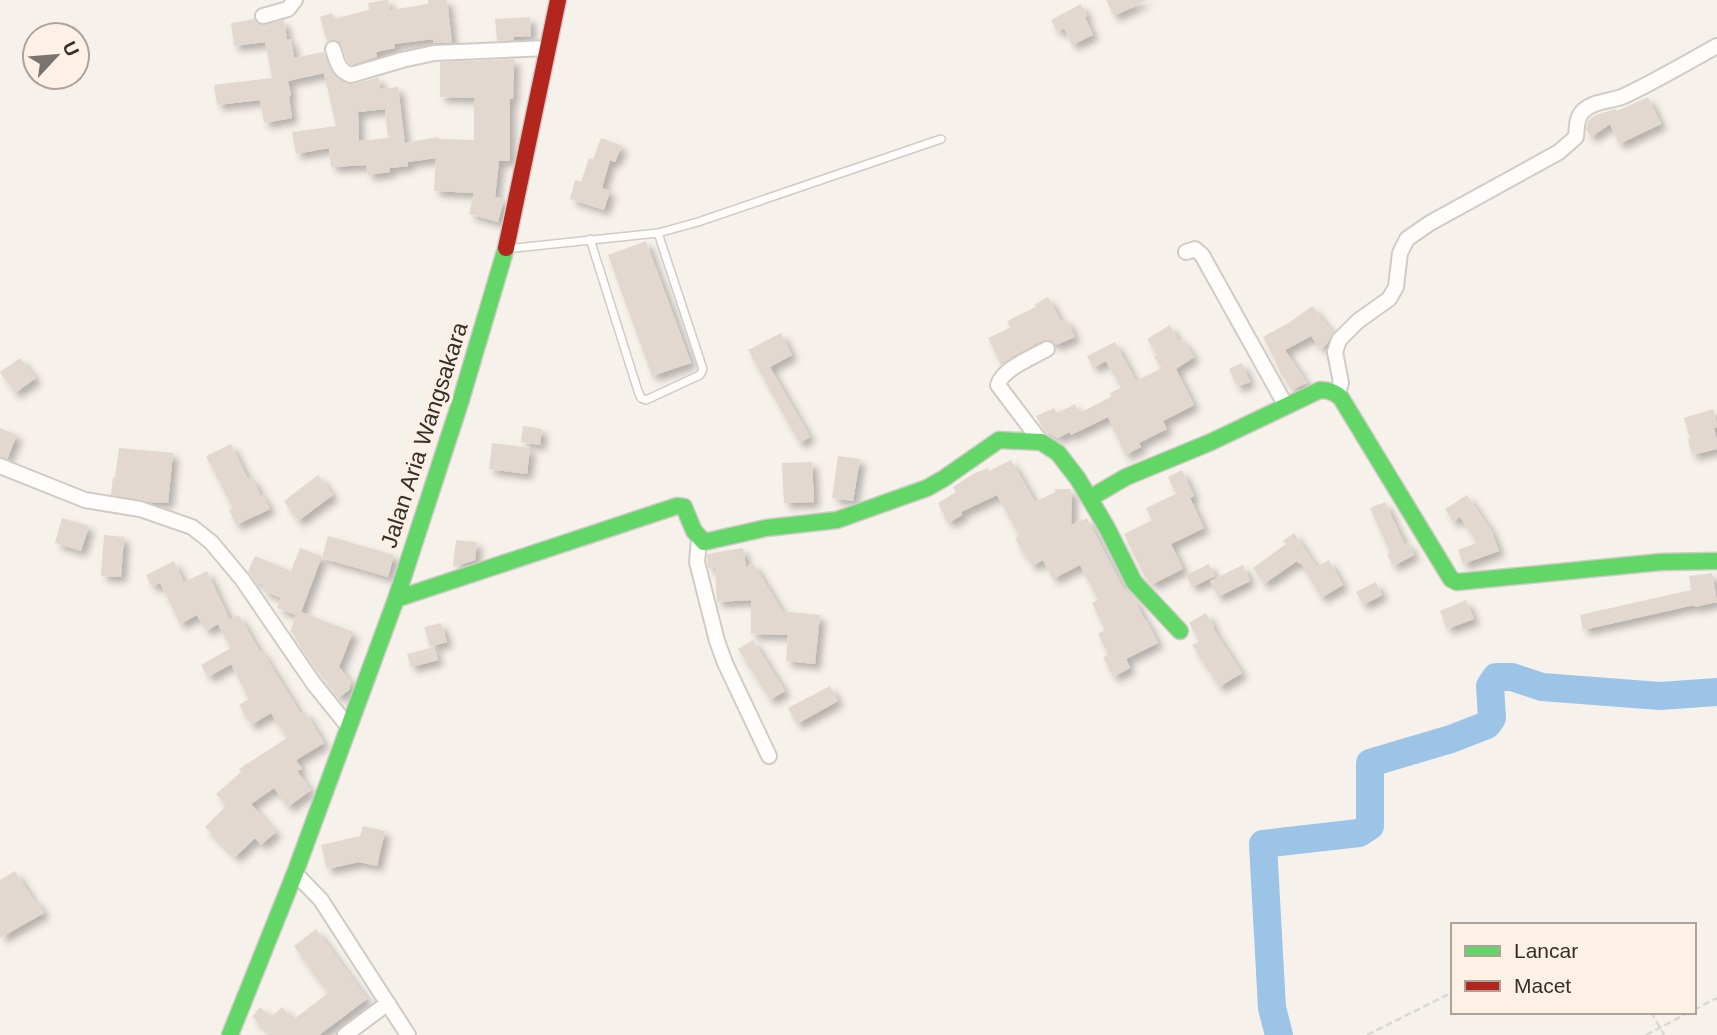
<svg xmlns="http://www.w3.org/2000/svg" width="1717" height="1035" font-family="Arial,sans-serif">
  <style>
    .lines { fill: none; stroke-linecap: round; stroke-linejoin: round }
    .river { stroke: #9bc4e6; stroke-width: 28 }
    .building { fill: #e2d8cf; fill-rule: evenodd; filter: url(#shadow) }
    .lane-casing { stroke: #d1cbc6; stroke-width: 10 }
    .street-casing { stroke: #d1cbc6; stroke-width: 18 }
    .fast-casing { stroke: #d1cbc6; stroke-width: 19 }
    .jam-casing { stroke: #d1cbc6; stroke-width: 19 }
    .path { stroke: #d9d8d6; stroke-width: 2.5; stroke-dasharray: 7 3.5; stroke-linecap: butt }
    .lane { stroke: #fefdfc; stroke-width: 7 }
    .street { stroke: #fefdfc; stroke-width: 14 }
    .fast { stroke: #63d668; stroke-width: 16 }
    .jam { stroke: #b3261e; stroke-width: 16 }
    .labels { text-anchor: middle; stroke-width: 7; stroke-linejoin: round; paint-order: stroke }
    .street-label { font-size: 23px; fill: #36302b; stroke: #fdf0e5 }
  </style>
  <defs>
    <filter id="shadow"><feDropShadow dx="5.5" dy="5.5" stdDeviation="3.5" flood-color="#0004"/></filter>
  </defs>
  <rect width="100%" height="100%" fill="#f7f1eb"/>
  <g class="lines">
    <path class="river" d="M1279,1035L1272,1008L1263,844L1359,833L1370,826V763L1451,739L1487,725L1492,718L1490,686L1496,677H1512L1542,687L1660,696L1717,692"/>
  </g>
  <path class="building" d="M385,0H388L390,10L428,4V0H447L452,43H434L433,39L394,44L395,48L376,52L377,57L351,65L347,60L340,42L334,40L327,41L320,17L332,13L334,19L369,10L368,3Z
    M1106,0H1147L1114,16Z
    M1081,4L1087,16L1085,17L1093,35L1072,45L1064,28L1057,32L1051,20Z
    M530,17L531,36L514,37V40L497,41L495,19Z
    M254,19L257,23L261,25L284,20L287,40L291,39L294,58L324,52L333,73L343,82L354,84L379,77L380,89L398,87L405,143L438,137L439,139L474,140V98L440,97V62L514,59L513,99H510V161H499L495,197L504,199L498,222L469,214L474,193L434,191L436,158L408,162V166L390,168V172L368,175L366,165L331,167L329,148L296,154L292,132L336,126L324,73L288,81L291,95L289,96L292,118L264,123L260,100L217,105L214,85L272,78L265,42L234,46L231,23ZM385,109L388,138L359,141L358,112Z
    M1648,97L1661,124L1619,144L1610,124L1591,137L1586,130L1588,121L1593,116L1615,109L1617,111Z
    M601,138L622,146L615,162L610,160L602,188L610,191L604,210L570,199L575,180L581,182L589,158L593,159Z
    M646,241L691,363L652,376L608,255Z
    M1048,297L1061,321L1066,319L1075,337L1056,345L1051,341H1042L1014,356L1001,365L988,338L1010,328L1007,321L1036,307L1035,304Z
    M1312,306L1333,333L1327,344L1321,349L1311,336L1285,350L1307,383L1292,390L1278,369L1279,368L1263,337L1290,322Z
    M1170,325L1179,341L1182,339L1194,357L1176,369L1194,405L1163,421L1167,429L1139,443L1141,447L1125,455L1108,417L1071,435L1070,432L1058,438L1044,430L1036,416L1054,408L1057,413L1075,404L1079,413L1111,397L1110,393L1121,388L1106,361L1093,368L1087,356L1115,342L1136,381L1162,368L1154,357L1157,355L1147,339Z
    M781,333L792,355L770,367L810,437L799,443L748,350Z
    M20,358L36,378L15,393L0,372Z
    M1242,363L1250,382L1237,387L1229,369Z
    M1713,409L1717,424V427L1714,428L1717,441V449L1692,455L1688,439H1690L1684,418Z
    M523,426L542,429L540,445L521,442Z
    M0,428L17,435L7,459L0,457Z
    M492,443L530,448L527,474L489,469Z
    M231,444L248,479L252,477L261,496L263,495L270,509L236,525L229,510L233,509L206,456Z
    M119,448L173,453L168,503L148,502L111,495L113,477L115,478Z
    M838,456L860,459L853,501L832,498Z
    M1011,460L1035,502L1055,492V489H1070L1072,494L1071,525L1087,518L1123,588L1136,602L1145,620H1146L1158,643L1126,659L1130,668L1113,677L1103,657L1108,655L1098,634L1105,630L1092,603L1098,600L1080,565L1053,579L1043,560L1032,566L1025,553L1023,554L1015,538L1019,536L997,495L961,512L962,515L948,523L938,503L956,492L953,487L973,474L988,468L989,471Z
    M812,462L814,502L784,503L782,463Z
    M1182,470L1194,496L1190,498L1204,528L1171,544L1183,569L1153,584L1144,575L1124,534L1152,520L1146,508L1176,494L1168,477Z
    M318,475L333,495L298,521L284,501Z
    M1467,495L1491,530L1499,551L1463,564L1458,550L1477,543L1460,517L1453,522L1445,509Z
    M1385,502L1405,545L1408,543L1414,555L1393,566L1387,554L1390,553L1370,508Z
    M62,518L89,526L81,551L55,543Z
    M1294,533L1317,567L1329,560L1343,585L1321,598L1301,563L1299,564L1297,561L1264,584L1253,568L1286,544L1283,541Z
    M104,535L124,537L121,577L101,576Z
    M328,536L394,555L388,577L322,558Z
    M456,540L477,542L475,560L453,567Z
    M300,548L322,556L301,612L353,632L339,667L351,682L349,690L338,698L303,651L294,634L290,632L296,615L277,608L281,598L262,590L264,585L255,581L248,571L255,556L291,571Z
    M743,548L746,567L753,563L782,611L820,615L815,664L786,661L788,635L751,634V600L717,602L715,567L708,568L707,554Z
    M174,561L184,582L207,571L230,620L239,615L260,652L262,651L301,714L305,711L324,743L296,760L302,769L297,771L311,790L288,807L274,788L251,804L276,832L261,845L255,838L235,857L205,827L226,806L216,794L241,772L239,769L287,738L271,713L251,725L239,705L249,699L231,664L208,677L201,665L231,648L218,624L206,631L197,615L180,624L160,583L152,587L146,575Z
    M1209,564L1215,576L1192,587L1186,575Z
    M1243,565L1250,581L1218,597L1210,581Z
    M1712,573L1717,602L1695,607L1694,605L1583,630L1580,615L1691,590L1689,576Z
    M1376,582L1382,595L1363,605L1356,592Z
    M1466,600L1474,619L1447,629L1440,611Z
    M1206,613L1214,627L1213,628L1242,673L1219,687L1192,645L1199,641L1189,623Z
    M441,623L447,642L430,647L424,627Z
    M753,640L785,691L770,700L738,649Z
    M434,647L438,660L411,667L407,654Z
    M830,686L838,701L797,724L788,708Z
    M363,826L385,831L377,866L359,862L327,869L321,845L360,836Z
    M15,871L35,902L37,901L44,913L0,938V880Z
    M316,929L367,999L319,1035H273L252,1017L260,1007L271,1017L282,1007L293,1020L328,993L294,946Z"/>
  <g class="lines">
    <g class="lane-casing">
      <path id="lane" d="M590,239L638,391L641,398L646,400L700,375L703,369L658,233
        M506,249L658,233L698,222L941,139"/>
    </g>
    <g class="street-casing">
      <path id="street" d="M263,16L288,9L295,0
        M333,49C337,61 338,71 351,75L402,60L434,53L548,48
        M1186,252L1195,249L1202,255L1286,406
        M1337,394L1341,383L1335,352L1339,340L1358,321L1389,299L1396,287L1400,253L1407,239L1430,223L1559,152L1576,137C1577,128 1576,118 1583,111C1595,100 1610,102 1624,96C1656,81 1686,63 1717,46
        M1041,442L998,385C1002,369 1033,357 1047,349
        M0,466L85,500L140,509L192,527L211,542L242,579L314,684L348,726
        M699,540L697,562L717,641L725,663L769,756
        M295,873L321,900L408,1035
        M345,1035L388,1003"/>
    </g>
    <g class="fast-casing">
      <path id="fast" d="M1090,498L1126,477L1211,442L1320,390C1328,390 1335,392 1341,398L1451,579L1457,582L1661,562L1717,561
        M396,599L677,506L684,507L694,531L704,542L766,528L837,520L927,488L943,479L999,440L1041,442L1058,453L1078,479L1107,528L1134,582L1180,631
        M230,1035L295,873L396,599L460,403L506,248"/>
    </g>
    <g class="jam-casing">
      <path id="jam" d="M506,248L558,0"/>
    </g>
    <path class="path" d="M1694,1010L1717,998
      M1651,1012L1664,1035
      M1367,1035L1453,992
      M1646,1035L1690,1012"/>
    <use href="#lane" class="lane"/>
    <use href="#street" class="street"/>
    <use href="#fast" class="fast"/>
    <use href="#jam" class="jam"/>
  </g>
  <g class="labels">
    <g class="street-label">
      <text transform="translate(424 435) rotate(-72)" y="8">Jalan Aria Wangsakara</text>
    </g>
  </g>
  <rect x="1451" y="923" width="245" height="91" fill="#fdf0e5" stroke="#ada39b" stroke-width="2"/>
  <rect x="1465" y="946" width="35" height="10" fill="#63d668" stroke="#ada39b" stroke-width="2"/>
  <text x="1514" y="958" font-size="21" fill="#36302b">Lancar</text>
  <rect x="1465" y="981" width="35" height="10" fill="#b3261e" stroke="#ada39b" stroke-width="2"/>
  <text x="1514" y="993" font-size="21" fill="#36302b">Macet</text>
  <g transform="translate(56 56) rotate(64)"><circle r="33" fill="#fdf0e5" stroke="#ada39b" stroke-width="2"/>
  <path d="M0-5L12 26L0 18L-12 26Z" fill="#7a746e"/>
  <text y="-10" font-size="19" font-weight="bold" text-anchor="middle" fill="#36302b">U</text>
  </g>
</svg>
